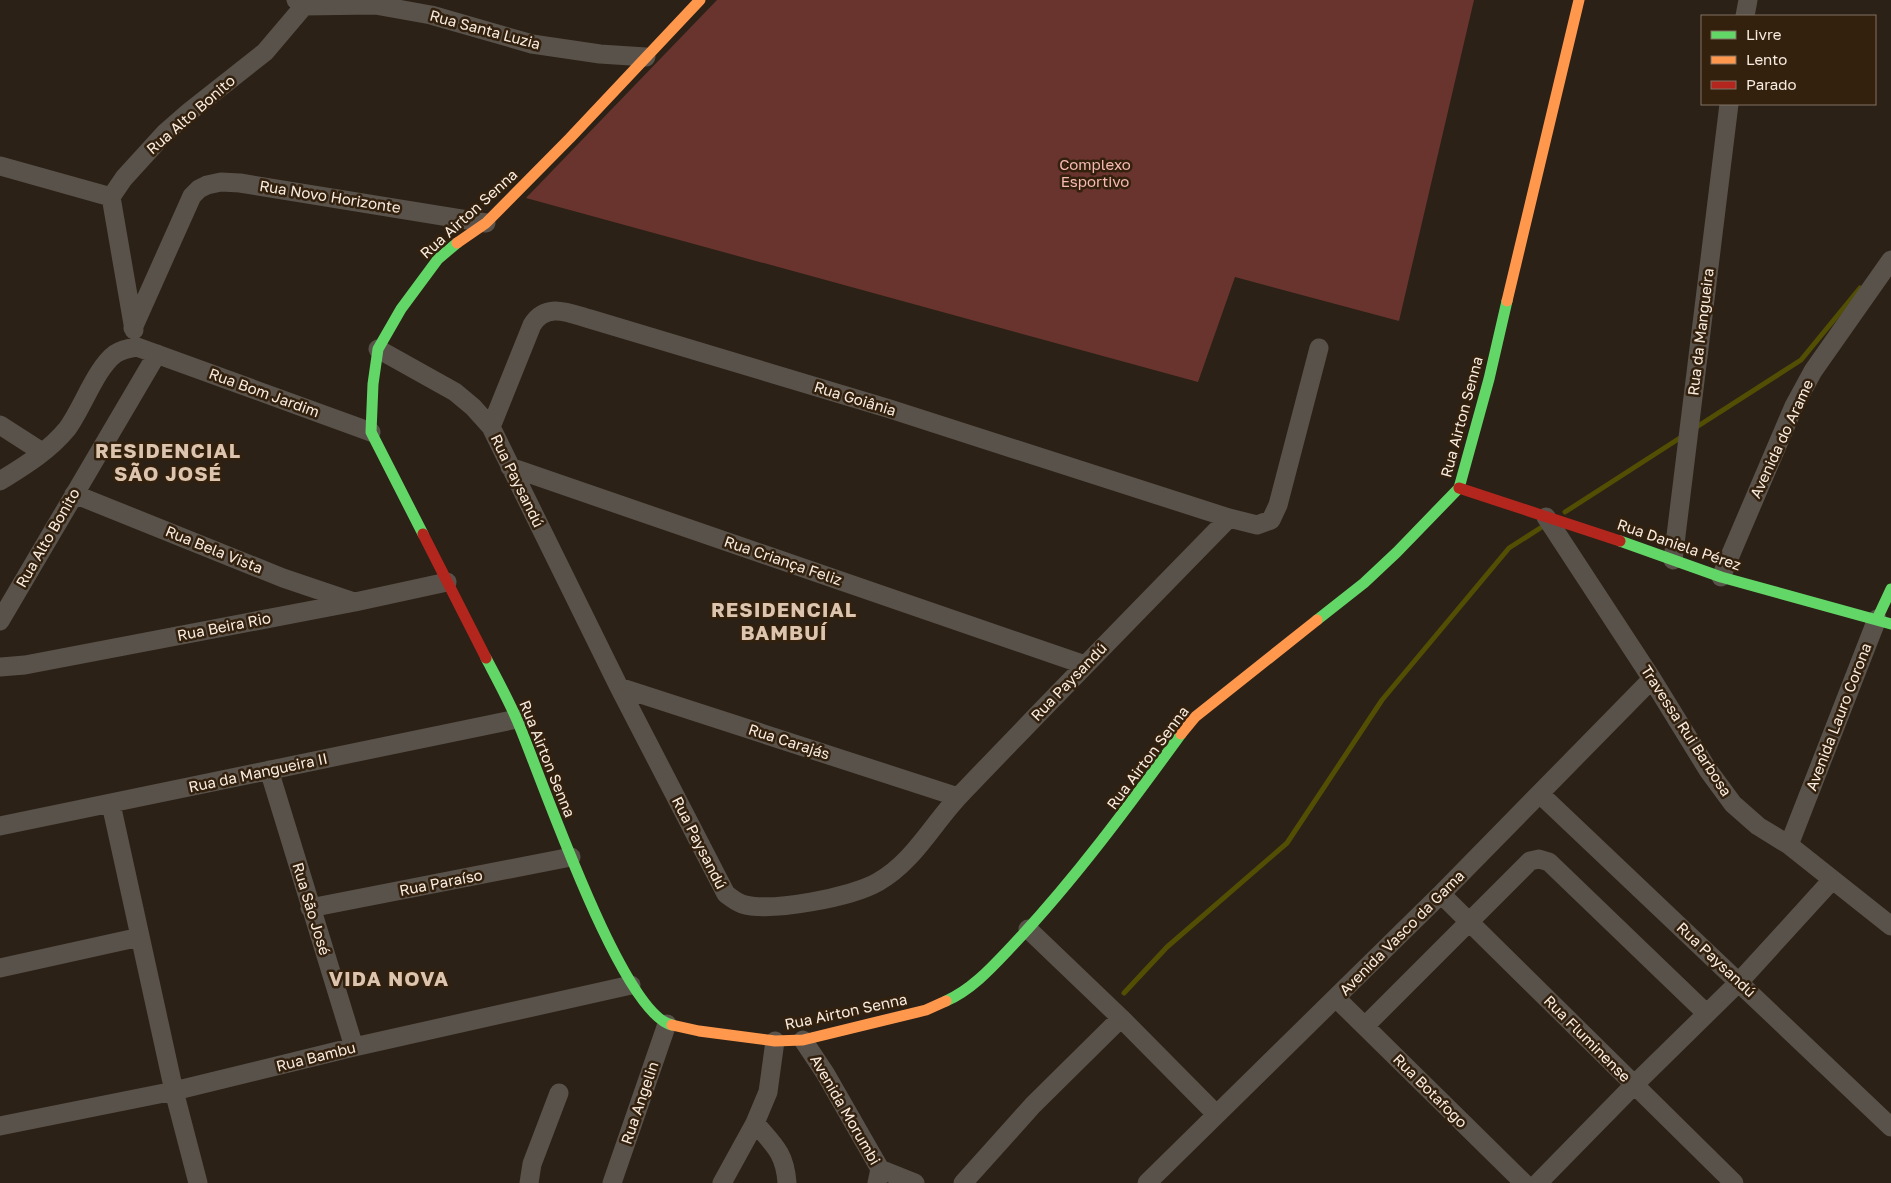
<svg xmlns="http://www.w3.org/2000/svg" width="1891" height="1183" font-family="'Golos Text',sans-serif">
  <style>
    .green { fill: #69342e }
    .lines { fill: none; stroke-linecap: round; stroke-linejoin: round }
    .stream { stroke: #524e03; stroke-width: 5 }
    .street { stroke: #59524a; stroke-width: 19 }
    .fast { stroke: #63d668; stroke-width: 11 }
    .slow { stroke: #ff974d; stroke-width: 11 }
    .jam { stroke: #b3261e; stroke-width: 11 }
    .labels { text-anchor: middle; stroke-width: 5; stroke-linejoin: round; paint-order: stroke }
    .street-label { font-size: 15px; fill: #f8ece0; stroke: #33210e }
    .park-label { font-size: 15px; fill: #f7b9b1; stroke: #33210e }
    .district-label { font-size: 20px; font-weight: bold; letter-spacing: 1px; fill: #dcc4ae; stroke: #33210e }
  </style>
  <rect width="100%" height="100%" fill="#2b2116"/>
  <path class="green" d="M717,0H1474L1399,321L1235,277L1198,382L526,198Z"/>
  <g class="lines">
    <path class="stream" d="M1695,428L1801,360L1860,288
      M1565,512L1683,436
      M1124,993L1167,947L1287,843L1382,700L1509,548L1545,525"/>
    <path class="street" d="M296,0L304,6L375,5L431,15L532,44L600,54L646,57
      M1745,16L1748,0
      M0,166L111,197
      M133,328L192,196L199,189L207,185L221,182L240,183L486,223
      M134,330L111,197L124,178L165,133L189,112L265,52L304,6
      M378,349L455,392L473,407L491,427L619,687L726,894C730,897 736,902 742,904C770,913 852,897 878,882C915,861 934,821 963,792C1051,700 1140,609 1229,518
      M0,425L42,452
      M491,427L532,325C546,302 569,313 590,319L890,409L1229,518L1257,525L1271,520L1278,505L1319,348
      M510,467L1085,665
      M0,481C24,466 49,451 67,429C82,409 96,368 115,354C121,350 130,348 137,347L371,432
      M74,494L283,578L354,602
      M1546,517L1652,679L1708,770L1733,804L1758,826L1789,845L1891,926
      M1673,560L1729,104
      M1721,577L1794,406L1813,371L1891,260
      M0,621L157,354
      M0,667L25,665L355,602L447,582
      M619,687L958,797
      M269,770L354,1047
      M1540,794L1891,1127
      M111,804L174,1091L198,1183
      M0,826L517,719
      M1789,845L1877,619
      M1441,894L1734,1183
      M310,908L571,857
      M1028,929L1121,1018L1216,1114
      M0,968L140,937
      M1336,998L1524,1183
      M1365,1026L1530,861L1539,859L1549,862L1706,1013
      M803,1040L825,1073L880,1169L877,1183
      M755,1123C774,1145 785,1153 787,1183
      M0,1126L174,1091L354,1047L631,985
      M880,1169L915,1183
      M529,1183L532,1164L559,1093
      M612,1183L667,1024
      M722,1183L755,1123L768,1092L775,1041
      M963,1183L1033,1105L1121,1018
      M1147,1183L1441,894L1652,679
      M1538,1183L1634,1085L1739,982L1832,880"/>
    <path class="fast" d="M423,534L371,432L373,384L378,349L401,309L438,259L457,243
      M1620,541L1721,577L1891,624
      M1877,619L1891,589
      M1317,620L1364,583L1397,552L1459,488L1489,379L1507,301
      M486,658C497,679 508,699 517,720C540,773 621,1014 672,1025
      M946,1001C973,989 993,966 1013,945C1075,879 1128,807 1181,734"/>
    <path class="slow" d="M457,243L486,223L570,138L700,0
      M1507,301L1579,0
      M1181,734L1195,717L1317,620
      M672,1025L699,1031L775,1041L803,1040L926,1010L946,1001"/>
    <path class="jam" d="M1459,488L1620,541
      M423,534L486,658"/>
  </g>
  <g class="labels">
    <g class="street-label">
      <text transform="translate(485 30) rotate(15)" y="5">Rua Santa Luzia</text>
      <text transform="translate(191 115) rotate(-41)" y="5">Rua Alto Bonito</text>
      <text transform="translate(330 197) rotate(9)" y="5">Rua Novo Horizonte</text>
      <text transform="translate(469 214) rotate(-42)" y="5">Rua Airton Senna</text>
      <text transform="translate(1701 332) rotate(-83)" y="5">Rua da Mangueira</text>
      <text transform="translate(264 393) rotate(20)" y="5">Rua Bom Jardim</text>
      <text transform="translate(855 399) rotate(17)" y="5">Rua Goiânia</text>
      <text transform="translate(1462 417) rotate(-75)" y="5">Rua Airton Senna</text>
      <text transform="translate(1782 439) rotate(-65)" y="5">Avenida do Arame</text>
      <text transform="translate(517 481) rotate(64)" y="5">Rua Paysandú</text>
      <text transform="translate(48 538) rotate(-60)" y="5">Rua Alto Bonito</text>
      <text transform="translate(1679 545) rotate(19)" y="5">Rua Daniela Pérez</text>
      <text transform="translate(214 550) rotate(22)" y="5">Rua Bela Vista</text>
      <text transform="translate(783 561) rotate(19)" y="5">Rua Criança Feliz</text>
      <text transform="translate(224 627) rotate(-11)" y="5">Rua Beira Rio</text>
      <text transform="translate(1069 682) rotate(-46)" y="5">Rua Paysandú</text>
      <text transform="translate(1839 717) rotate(-69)" y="5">Avenida Lauro Corona</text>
      <text transform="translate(1686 731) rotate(57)" y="5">Travessa Rui Barbosa</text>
      <text transform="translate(789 742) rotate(18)" y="5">Rua Carajás</text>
      <text transform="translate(1148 758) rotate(-53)" y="5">Rua Airton Senna</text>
      <text transform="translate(547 759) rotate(68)" y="5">Rua Airton Senna</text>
      <text transform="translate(258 773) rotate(-12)" y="5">Rua da Mangueira II</text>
      <text transform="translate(699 843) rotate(63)" y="5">Rua Paysandú</text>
      <text transform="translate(441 883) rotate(-11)" y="5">Rua Paraíso</text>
      <text transform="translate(311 909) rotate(73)" y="5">Rua São José</text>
      <text transform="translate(1402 933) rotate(-45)" y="5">Avenida Vasco da Gama</text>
      <text transform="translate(1716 960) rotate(43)" y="5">Rua Paysandú</text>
      <text transform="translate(846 1012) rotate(-12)" y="5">Rua Airton Senna</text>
      <text transform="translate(1587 1039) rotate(45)" y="5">Rua Fluminense</text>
      <text transform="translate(316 1057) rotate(-14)" y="5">Rua Bambu</text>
      <text transform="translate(1430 1091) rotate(45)" y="5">Rua Botafogo</text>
      <text transform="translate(640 1103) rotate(-71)" y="5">Rua Angelin</text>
      <text transform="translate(845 1110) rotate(60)" y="5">Avenida Morumbi</text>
    </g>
    <g class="park-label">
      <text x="1095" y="170">Complexo<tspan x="1095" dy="17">Esportivo</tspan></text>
    </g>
    <g class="district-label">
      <text x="168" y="458">RESIDENCIAL<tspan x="168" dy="23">SÃO JOSÉ</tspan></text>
      <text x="784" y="617">RESIDENCIAL<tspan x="784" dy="23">BAMBUÍ</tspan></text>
      <text x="389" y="986">VIDA NOVA</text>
    </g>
  </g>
  <rect x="1701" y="15" width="175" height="90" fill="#33210e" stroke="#827262"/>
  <rect x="1711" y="31" width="25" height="8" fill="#63d668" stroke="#827262"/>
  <text x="1746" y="40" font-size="15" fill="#f8ece0">Livre</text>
  <rect x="1711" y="56" width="25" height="8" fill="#ff974d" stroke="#827262"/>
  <text x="1746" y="65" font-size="15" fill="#f8ece0">Lento</text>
  <rect x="1711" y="81" width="25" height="8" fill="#b3261e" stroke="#827262"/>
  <text x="1746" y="90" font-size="15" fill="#f8ece0">Parado</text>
</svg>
